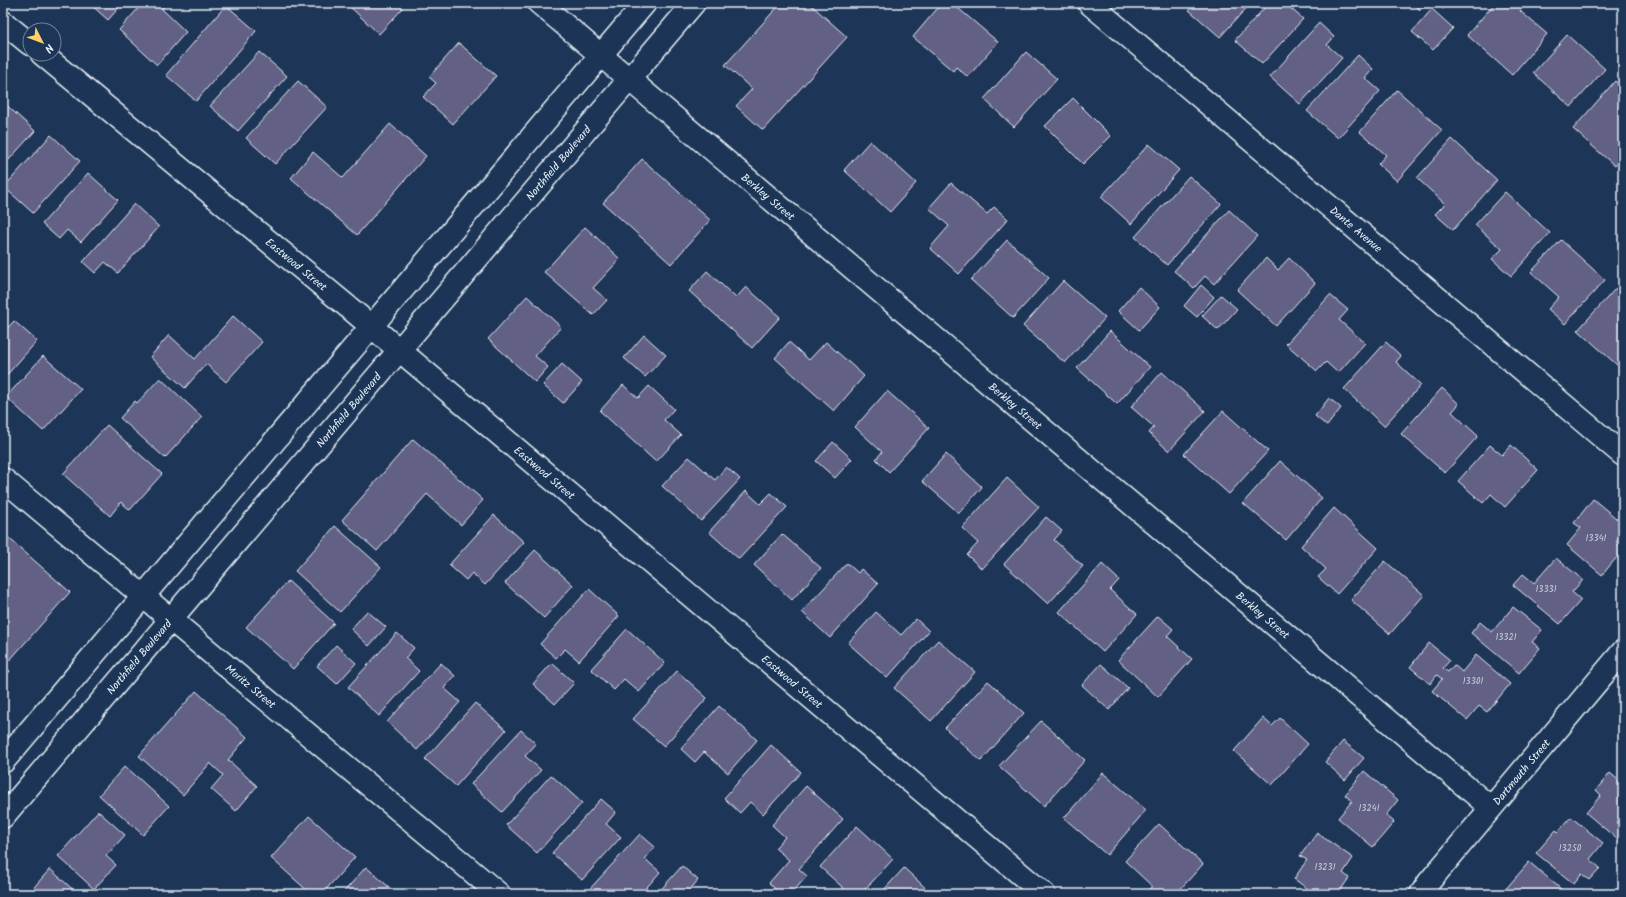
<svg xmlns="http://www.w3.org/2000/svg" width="1626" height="897" font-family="Kalam,sans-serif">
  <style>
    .building { fill: #626184; stroke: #e8f1f8 }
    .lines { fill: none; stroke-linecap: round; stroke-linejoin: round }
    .street-casing { stroke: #e8f1f8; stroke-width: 25 }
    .street { stroke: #1d3557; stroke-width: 22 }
    .labels { text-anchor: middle; stroke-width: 3; stroke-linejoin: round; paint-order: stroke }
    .number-label { font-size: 9px; fill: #c6cddb }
    .street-label { font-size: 11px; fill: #e8f1f8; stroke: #1d3557 }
  </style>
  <rect width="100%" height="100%" fill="#1d3557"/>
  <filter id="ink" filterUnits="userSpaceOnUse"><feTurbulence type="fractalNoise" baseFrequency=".025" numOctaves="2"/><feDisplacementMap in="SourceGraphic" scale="8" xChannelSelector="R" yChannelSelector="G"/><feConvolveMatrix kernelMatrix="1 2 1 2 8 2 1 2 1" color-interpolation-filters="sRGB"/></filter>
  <g filter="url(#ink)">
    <path class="building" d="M89,3H123L108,20Z
      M143,3H167L162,9L186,32L157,65L119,30Z
      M346,3H398L403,8L379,34Z
      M781,3H809L847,37L763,130L736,106L752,89L725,65Z
      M942,3H952L998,42L968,77L956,67L953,71L913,37Z
      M1196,3H1251L1220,37L1189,10Z
      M1269,3H1290L1288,6L1303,19L1262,64L1235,40Z
      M1413,3H1426L1420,10Z
      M1437,3H1449L1443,9Z
      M1495,3H1527L1520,11L1547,34L1512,75L1467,35Z
      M226,5L256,31L196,101L166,75Z
      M1432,9L1453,28L1433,50L1412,32Z
      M1319,23L1334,37L1327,45L1342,58L1300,104L1270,77Z
      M1567,35L1605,69L1571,107L1533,73Z
      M459,43L496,76L453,124L423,97L436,83L429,77Z
      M259,52L287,76L238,131L210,106Z
      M1026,52L1057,79L1014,127L984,99Z
      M1358,55L1373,69L1365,78L1380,91L1338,138L1307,111Z
      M298,81L327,107L275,164L246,138Z
      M1615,81L1623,88V158L1615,166L1573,129Z
      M1397,90L1442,130L1397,181L1378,164L1386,155L1360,132Z
      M1073,98L1111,136L1083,164L1045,126Z
      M3,102L35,131L6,163L3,160Z
      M390,124L426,156L357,235L291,178L313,152L343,178Z
      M51,135L80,161L33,213L4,187Z
      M1452,139L1497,180L1453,230L1435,214L1445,204L1417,178Z
      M870,141L916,183L890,212L844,170Z
      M1149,144L1179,170L1131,224L1101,197Z
      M642,159L710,220L671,264L603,203Z
      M88,173L118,200L81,242L67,230L59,239L42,224Z
      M1189,176L1221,204L1167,265L1135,237Z
      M951,183L987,214L994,207L1008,219L959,274L930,248L949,226L929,208Z
      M1505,192L1550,233L1511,276L1492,259L1502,249L1475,225Z
      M134,204L159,227L118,273L105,262L95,273L83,262Z
      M1229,210L1257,236L1214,284L1205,276L1194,288L1174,271Z
      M585,227L620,259L593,288L607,300L593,315L544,272Z
      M1007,240L1049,278L1013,318L971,280Z
      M1561,240L1605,280L1565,324L1548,309L1559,297L1531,272Z
      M1266,258L1278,270L1289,258L1315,283L1276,326L1237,290Z
      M707,271L736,298L746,287L780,317L752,348L689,291Z
      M1063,281L1105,318L1065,363L1023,326Z
      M1201,285L1214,297L1197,317L1184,306Z
      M1139,287L1160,307L1139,330L1118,311Z
      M1616,288L1623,295V358L1617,365L1578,330Z
      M1221,295L1237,309L1218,330L1202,316Z
      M1330,295L1348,310L1339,320L1365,343L1338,373L1326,362L1317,371L1286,344Z
      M527,296L561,327L535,356L548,367L535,382L488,339Z
      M233,316L262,342L226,382L206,364L185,388L150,357L169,335L195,359Z
      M14,321L37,341L5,377L3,376V331L4,332Z
      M1110,331L1150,367L1117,404L1077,368Z
      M644,335L666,355L645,377L624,358Z
      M789,342L809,360L826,342L864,376L834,411L775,358Z
      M1386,342L1401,356L1396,362L1421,385L1384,426L1344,389Z
      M43,356L81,389L43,431L6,397Z
      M562,364L582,382L563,403L543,385Z
      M1162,372L1205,411L1169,451L1149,433L1154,427L1131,407Z
      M160,378L202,417L165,458L120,418L135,401L137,403Z
      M623,385L638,398L649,386L674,409L664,420L681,435L656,462L600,411Z
      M1442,388L1459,404L1452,412L1478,436L1445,473L1401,434Z
      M887,391L929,428L889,472L876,459L882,452L855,427Z
      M1329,398L1341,408L1327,426L1315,416Z
      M1223,411L1268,451L1229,494L1184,454Z
      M107,425L162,474L130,510L121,502L110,516L63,474Z
      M413,439L483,500L461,525L427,494L377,551L342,520Z
      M833,442L852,459L835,478L816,461Z
      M1490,445L1502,455L1511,445L1538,470L1505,507L1491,494L1483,503L1458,481Z
      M946,454L982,487L959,513L922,481Z
      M689,457L715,480L726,467L740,479L701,521L662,486Z
      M1280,461L1322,498L1286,540L1243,503Z
      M1007,478L1039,507L982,569L967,555L978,543L962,528Z
      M746,491L760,504L771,493L787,507L739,559L709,532Z
      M1593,499L1623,524V534L1616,542L1623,548V550L1602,575L1567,545L1581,528L1574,523Z
      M1334,508L1378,548L1337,594L1318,577L1326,569L1301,546Z
      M494,515L524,542L485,585L472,573L466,580L449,565Z
      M1046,517L1062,531L1054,540L1083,566L1048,604L1004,564Z
      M335,526L381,567L340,612L295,571Z
      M3,533L70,592L9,661L3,656Z
      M782,534L821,568L792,600L754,565Z
      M535,550L573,585L544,618L505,583Z
      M1556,558L1583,580L1572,592L1581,600L1560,624L1513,585L1523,574L1534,583Z
      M1385,561L1424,595L1390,634L1351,600Z
      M847,563L858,573L861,569L878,584L830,638L802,612Z
      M1102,564L1119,580L1110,590L1137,614L1103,652L1059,612Z
      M288,581L334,623L293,669L246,627Z
      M589,589L619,616L579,661L565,649L556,658L540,644Z
      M1513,607L1542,630L1532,642L1540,648L1519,673L1471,633L1480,622L1492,632Z
      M367,611L386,627L369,646L351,629Z
      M876,612L901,635L916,619L929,631L887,678L848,643Z
      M1158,616L1173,629L1167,636L1192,659L1158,697L1118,660Z
      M627,629L665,663L639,692L624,679L614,690L591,669Z
      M397,633L414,648L405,658L419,671L379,716L348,687Z
      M938,640L975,672L931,721L894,688Z
      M1429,643L1450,660L1443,668L1448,672L1454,665L1462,672L1476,655L1510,684L1487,712L1479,706L1467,720L1432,691L1442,679L1437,675L1430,684L1410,667Z
      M336,645L356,663L337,684L317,666Z
      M441,663L455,676L444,688L460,702L417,750L387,722Z
      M552,663L574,683L555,704L533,684Z
      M1101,664L1128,688L1109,710L1082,685Z
      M3,665L10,671L3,679Z
      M677,671L707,698L664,746L633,719Z
      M988,681L1024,713L981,761L945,728Z
      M196,691L247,737L228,760L257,786L236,811L211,789L223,775L210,763L183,795L139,756Z
      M475,703L506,730L456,786L425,759Z
      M719,706L757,740L728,773L704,752L695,762L681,749Z
      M1263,718L1272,726L1280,718L1308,744L1272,785L1234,751Z
      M1041,721L1085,760L1044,806L999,766Z
      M521,730L536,744L525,756L541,770L502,812L471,784Z
      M1343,741L1364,758L1345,780L1325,762Z
      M771,745L801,772L763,814L750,802L740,813L724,798Z
      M125,766L169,806L143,835L99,795Z
      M1364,771L1398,800L1386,815L1394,822L1373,847L1338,818L1352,801L1345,795Z
      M1103,773L1146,810L1107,855L1064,818Z
      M1610,773L1623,784V844L1586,813L1601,795L1596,790Z
      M551,775L582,803L537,853L506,825Z
      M806,786L843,819L799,869L807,876L791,894H781L769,883L789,860L775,848L785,837L772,825Z
      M601,799L616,812L606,824L621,837L582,880L552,853Z
      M98,811L125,835L106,856L116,865L94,889L58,856Z
      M309,816L355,857L322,894H311L271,858Z
      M1571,817L1603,843L1590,859L1600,868L1589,880L1582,874L1574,884L1536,853L1556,830L1558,832Z
      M1159,824L1203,864L1176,894H1145L1152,886L1125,861Z
      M857,826L893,859L861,894H850L820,867Z
      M1317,833L1353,858L1343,873L1349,878L1338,894H1315L1294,879L1307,860L1300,856Z
      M640,834L655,847L645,859L660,872L641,894H589L587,892Z
      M1529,862L1567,894H1507L1504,891Z
      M682,866L698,880L689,891L692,894H657Z
      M366,867L397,894H342Z
      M904,868L932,894H880Z
      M50,869L78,894H28Z"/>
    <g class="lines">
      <g class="street-casing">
        <g id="street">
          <path id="s1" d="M539,3L1491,808"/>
          <path id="s2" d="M1089,3L1623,455"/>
          <path d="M3,22L30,44"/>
          <path id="s3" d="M42,54L353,311L1044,894"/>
          <path id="s4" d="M3,479L499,894"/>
          <path d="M3,762L645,3"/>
          <path id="s5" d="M3,817L694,3"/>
          <path id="s6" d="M1421,894L1429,882L1623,651"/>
        </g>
      </g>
      <use href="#street" class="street"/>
    </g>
  </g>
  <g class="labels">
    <g class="number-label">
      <text x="1596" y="541">13341</text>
      <text x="1546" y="592">13331</text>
      <text x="1506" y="640">13321</text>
      <text x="1473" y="684">13301</text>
      <text x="1369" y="811">13241</text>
      <text x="1570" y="851">13250</text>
      <text x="1325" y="870">13231</text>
    </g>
    <g class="street-label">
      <text dy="4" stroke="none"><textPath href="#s5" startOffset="858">Northfield Boulevard</textPath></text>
      <text dy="4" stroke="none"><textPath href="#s1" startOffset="300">Berkley Street</textPath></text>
      <text dy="4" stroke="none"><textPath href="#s2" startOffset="350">Dante Avenue</textPath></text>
      <text dy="4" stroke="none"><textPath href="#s3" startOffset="330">Eastwood Street</textPath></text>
      <text dy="4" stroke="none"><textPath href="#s1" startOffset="624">Berkley Street</textPath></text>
      <text dy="4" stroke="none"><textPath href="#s5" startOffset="534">Northfield Boulevard</textPath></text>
      <text dy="4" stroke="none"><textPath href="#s3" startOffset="654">Eastwood Street</textPath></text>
      <text dy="4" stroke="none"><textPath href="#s1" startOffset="948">Berkley Street</textPath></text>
      <text dy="4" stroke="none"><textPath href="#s5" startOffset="210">Northfield Boulevard</textPath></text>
      <text dy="4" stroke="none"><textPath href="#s3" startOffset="978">Eastwood Street</textPath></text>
      <text dy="4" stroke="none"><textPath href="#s4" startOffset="323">Moritz Street</textPath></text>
      <text dy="4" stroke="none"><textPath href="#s6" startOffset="158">Dartmouth Street</textPath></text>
    </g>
  </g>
  <rect width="1626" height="897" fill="none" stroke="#1d3557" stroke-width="16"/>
  <rect x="8" y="8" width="1610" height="881" fill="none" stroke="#e8f1f8" stroke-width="1.5" filter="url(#ink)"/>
  <g transform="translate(42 42) rotate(132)"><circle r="19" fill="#1d3557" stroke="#6e8097"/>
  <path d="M0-3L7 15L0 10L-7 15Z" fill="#ffd166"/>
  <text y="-6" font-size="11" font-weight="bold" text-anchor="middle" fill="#e8f1f8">N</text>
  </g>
</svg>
